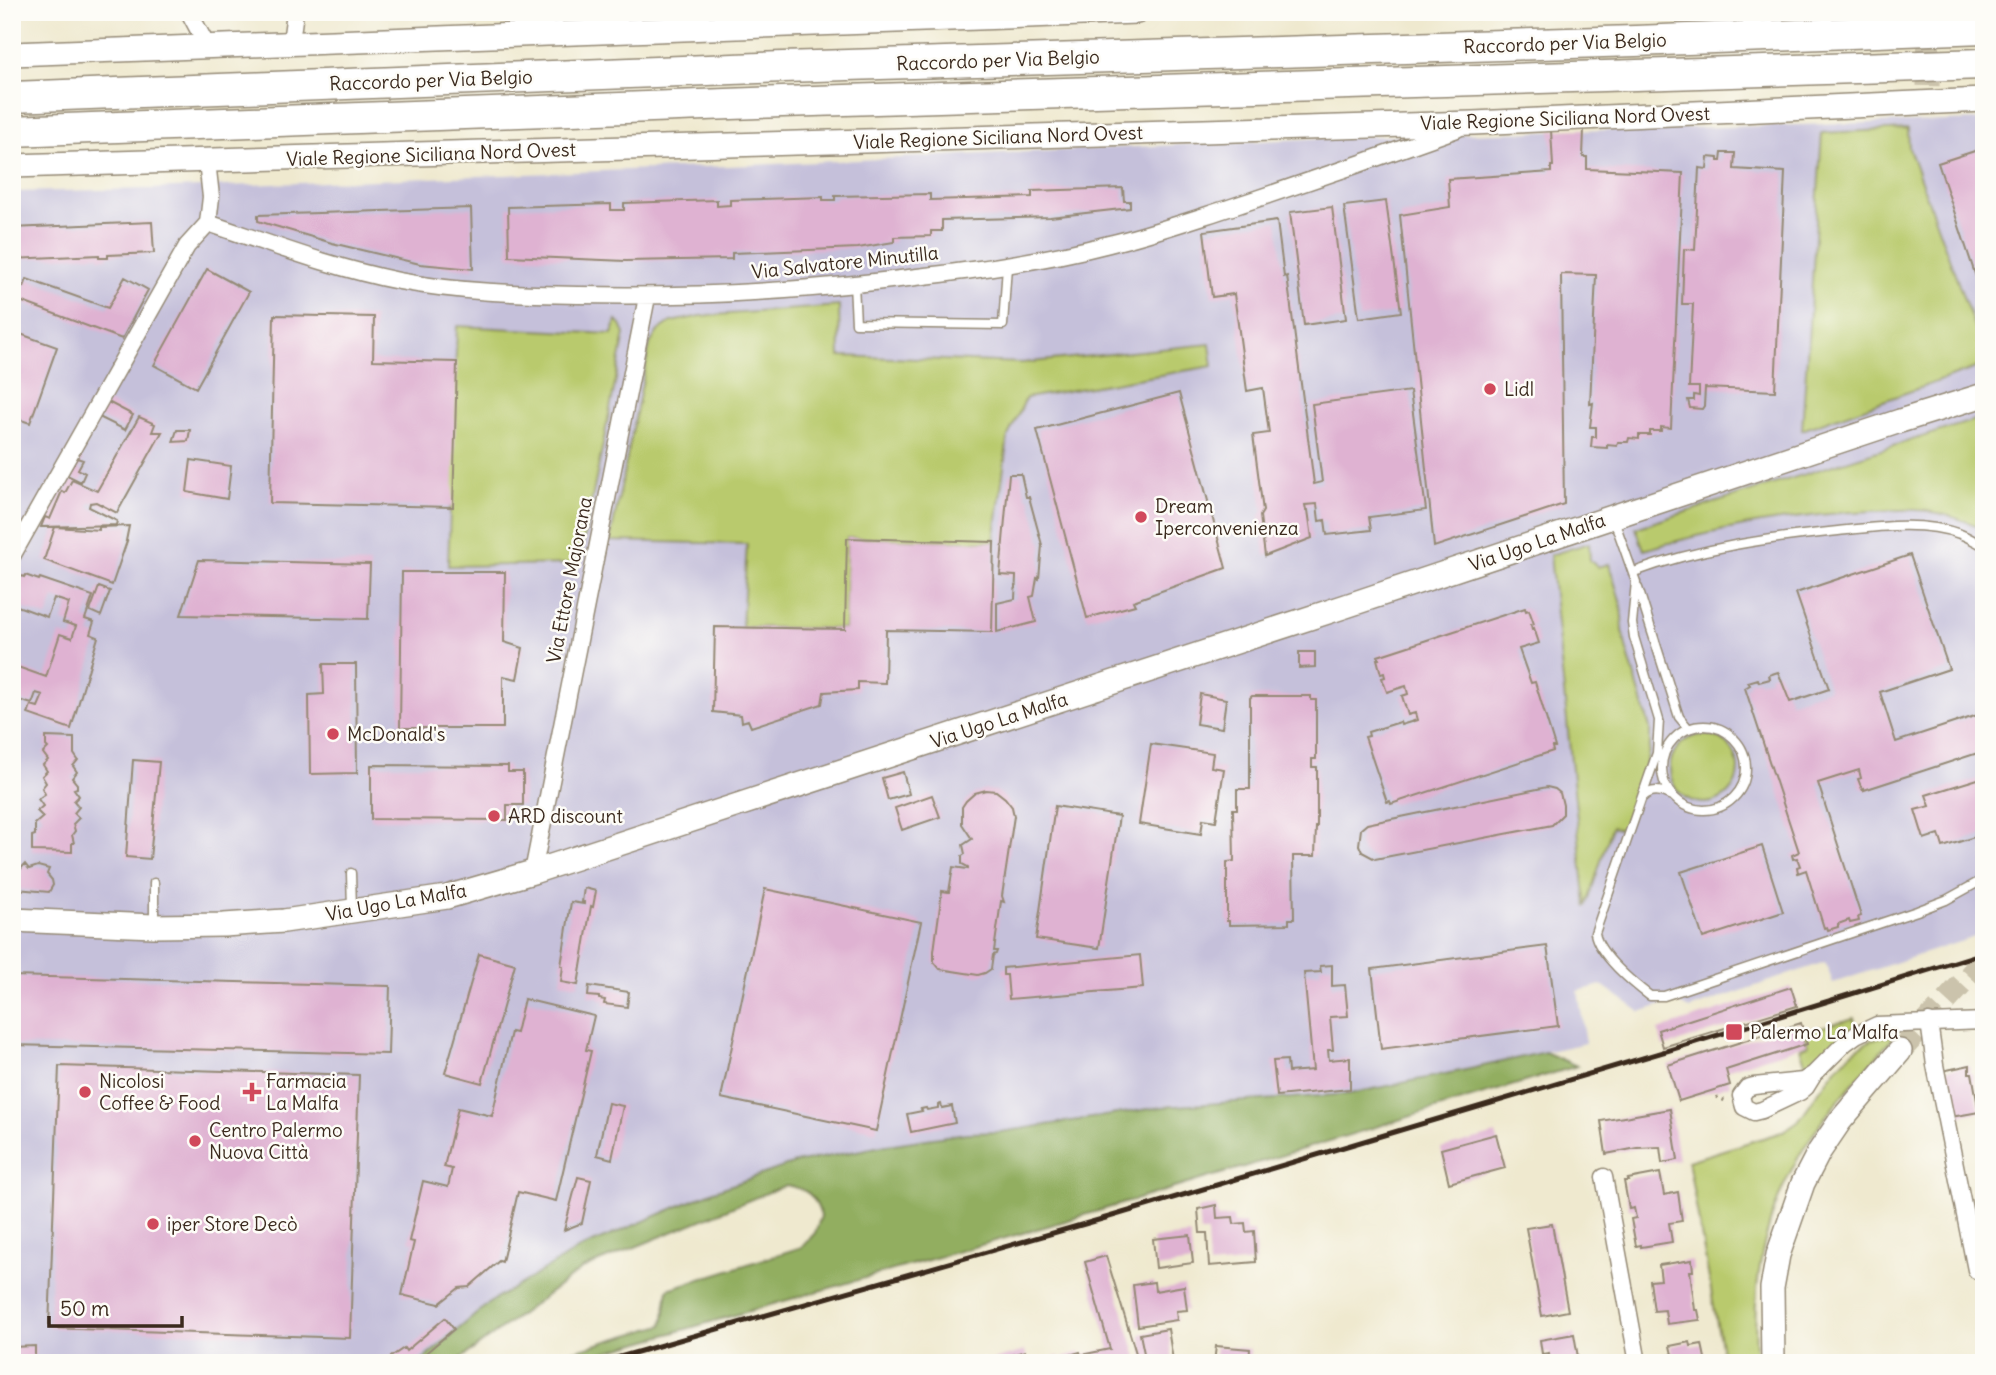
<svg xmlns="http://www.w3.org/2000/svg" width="1996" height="1375" font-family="Delius,sans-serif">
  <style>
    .industrial { fill: #c5c0da }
    .green { fill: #b9ca6d; stroke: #7a7a46; stroke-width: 2 }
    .forest { fill: #92ae60; stroke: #666c3f; stroke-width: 2 }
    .building { fill: #dfb2d2 }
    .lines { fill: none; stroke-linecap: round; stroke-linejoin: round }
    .secondary-tunnel { stroke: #cbc3ac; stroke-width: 23; stroke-dasharray: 23 11; stroke-linecap: butt }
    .lane-casing { stroke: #958a76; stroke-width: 11 }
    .street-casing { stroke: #958a76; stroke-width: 19 }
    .secondary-casing { stroke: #958a76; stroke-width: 26 }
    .highway-casing { stroke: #958a76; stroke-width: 33 }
    .path { stroke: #958a76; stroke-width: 3.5; stroke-dasharray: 2 5; stroke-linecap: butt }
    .lane { stroke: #fff; stroke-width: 8 }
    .street { stroke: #fff; stroke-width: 16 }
    .secondary { stroke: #fff; stroke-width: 23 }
    .highway { stroke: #fff; stroke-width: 30 }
    .rail { stroke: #3b2a1e; stroke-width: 5 }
    .poi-dot { fill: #d1495b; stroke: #fdfcf7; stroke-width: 2.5 }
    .labels { text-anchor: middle; stroke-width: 5; stroke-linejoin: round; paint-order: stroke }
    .street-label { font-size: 19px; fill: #3b2a1e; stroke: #fdfcf7 }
    .poi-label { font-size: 19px; fill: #3b2a1e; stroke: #fdfcf7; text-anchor: start }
  </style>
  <rect width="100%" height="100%" fill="#fdfcf7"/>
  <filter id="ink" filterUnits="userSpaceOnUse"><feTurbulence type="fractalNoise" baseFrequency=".0143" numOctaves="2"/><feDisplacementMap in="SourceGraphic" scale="14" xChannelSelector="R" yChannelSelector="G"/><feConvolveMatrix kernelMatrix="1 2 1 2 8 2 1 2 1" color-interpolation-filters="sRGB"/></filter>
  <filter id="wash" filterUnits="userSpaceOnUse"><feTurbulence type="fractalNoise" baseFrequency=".00686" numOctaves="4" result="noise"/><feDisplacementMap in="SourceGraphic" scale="28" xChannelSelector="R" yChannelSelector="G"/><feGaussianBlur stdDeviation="1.57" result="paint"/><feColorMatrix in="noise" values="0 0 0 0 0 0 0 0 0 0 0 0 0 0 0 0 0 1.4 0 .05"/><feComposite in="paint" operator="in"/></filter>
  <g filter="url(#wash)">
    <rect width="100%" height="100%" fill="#efe9cf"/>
    <path class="industrial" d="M1984,120V934L1833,983L1825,962L1689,1009L1674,1001L1640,1012L1602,985L1578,991L1586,1043L1349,1094L1162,1107L1001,1132L966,1133L887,1145L795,1163L489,1303L419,1363H12V192L150,189L753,165L1346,137Z"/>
    <path class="green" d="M1908,129L1909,148L1984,354V365L1802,430L1822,133Z
      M839,306L840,356L1022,363L1210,344L1213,366L1026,398L1008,436L994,542L847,538L845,629L742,627L747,544L610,541L650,344L658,331L671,322L701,316Z
      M616,320L621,325L625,334L579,564L448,566L457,326L612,334Z
      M1984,417V528C1962,520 1940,511 1916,510C1902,509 1887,511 1873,511C1796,514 1718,529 1644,550L1636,528Z
      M1589,543L1590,560L1597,567L1609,564L1621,604L1623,630L1626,647L1650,728V744L1647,760L1622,830L1612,827L1586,907L1550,555Z
      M1670 769a34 34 0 1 1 68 0a34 34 0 1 1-68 0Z
      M1854,1018L1856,1028L1811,1067L1806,1065L1800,1048L1808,1045L1804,1032Z
      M1895,1035C1868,1068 1837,1098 1813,1134C1765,1204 1750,1279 1757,1363H1724L1688,1161L1782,1132L1798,1121C1819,1093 1843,1048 1879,1037C1884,1036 1890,1036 1895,1035Z"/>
    <path class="forest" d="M1545,1052L1577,1066L1065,1221L567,1363H532L663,1325L668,1289L802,1247L815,1233L821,1216C814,1194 809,1190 786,1185L582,1269L455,1363H419L489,1303L579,1249L714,1191L795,1163L887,1145L966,1133L1001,1132L1162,1107L1349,1094L1470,1069Z"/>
    <g id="blocks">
      <path class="building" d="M1584,129L1583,157H1587V169L1683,173L1671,428L1661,427V431H1650V435H1639V439L1629,438L1628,442H1618L1617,446L1607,445V448L1591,447L1592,437H1596V427H1590L1593,403L1590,404L1596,275L1561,274L1564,504L1434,547L1400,215L1450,207L1448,179L1551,172V166H1553L1551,130Z
        M1984,148V291L1981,292L1938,163Z
        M1722,153H1735L1734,169L1785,172L1775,391L1705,388L1704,406L1702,409L1690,408L1688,400H1694V395L1699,396V387H1689L1693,304H1682L1684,249L1695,250L1699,168L1707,169L1708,157L1718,158V161H1721Z
        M1123,188L1124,201H1130V208L1050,217L942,220V231H931V236L894,237V242L858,248L732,253V259L626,261L509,256L508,207L611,204V210H624V203L717,200V206L730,205V200L823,197V200H835V196L930,194V200L1032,197V191Z
        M1386,201L1401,312L1359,318L1344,206Z
        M1332,207L1346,319L1304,325L1290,212Z
        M471,208L473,269L420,264L332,243L258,221V215Z
        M1277,221L1284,277L1287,276L1314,484L1322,482L1312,404L1410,391L1426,510L1369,517L1371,530L1327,535L1325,520L1319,521L1317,504L1305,505L1306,510H1308L1312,538L1265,556L1260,516L1263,511L1253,435L1269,433L1263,388L1247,391L1234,294L1212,297L1204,231Z
        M152,222L154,253L108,255V258H99V255L12,259V228Z
        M207,269L249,292L196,388L154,365Z
        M125,277L148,290L122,339L12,298V283L24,287L27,279L108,308Z
        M274,315L374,317L373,360L457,362L453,507L270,503Z
        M12,331L57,347L30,423L12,417Z
        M1179,393L1226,568L1133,601L1135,605L1087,618L1037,430Z
        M108,402L133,415L125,430L99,417Z
        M139,417L155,424L152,432H162L117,513L96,502L90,503L89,507L117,521L116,525L41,527L45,517L50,519L62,491L65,493L72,480L97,491Z
        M177,430H190L188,441L173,442Z
        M77,458L83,460L78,469L85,473L81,482L67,475Z
        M191,460L231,466L227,499L187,492Z
        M1009,474H1021L1026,497H1029L1042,545L1039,579L1037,578L1034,596L1030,597L1036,622L997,632V603L1015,599L1016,576L1000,575Z
        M129,526L126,541H127L112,585L44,560L55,527L99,530V527Z
        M847,538L994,542L992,632L886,630L885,683L858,682V690L824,692L822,704L751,727L748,720L742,722L741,715L713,712L715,627L845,629Z
        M1910,555L1949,669L1880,692L1896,742L1984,713V751L1864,790V788L1862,789L1858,779L1861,778L1859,770L1818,783L1861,916L1858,917L1859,921L1850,923L1849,920L1838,924V927L1828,930L1827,927L1824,928L1806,870L1798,873L1797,867L1800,866L1797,858L1793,859L1792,855L1799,852L1745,688L1750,685L1748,682L1758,679L1759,682L1770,679L1769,675L1778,672L1790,702L1829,689L1796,593Z
        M199,560L370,564L368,619L181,615Z
        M402,572H505L504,642L523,648L517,679L503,676V728H400Z
        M12,573L24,577L25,575L39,580L40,578L93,596L85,619L94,622L90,634L98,637L71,729L28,714L31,705L38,707L43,695L36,693L32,704L12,698V665L46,677L60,634L72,638L76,626L63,622L69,603L54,598L47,617L12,604Z
        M99,587L110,591L101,616L90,611Z
        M1525,608L1526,611L1529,610L1534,624L1531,625L1532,629L1534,628L1539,643L1519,649L1531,683L1535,682L1555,747H1552L1553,751L1391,804L1390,801L1387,802L1365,737L1369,736L1368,732L1400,722L1401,725L1417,720L1415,713L1408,715L1402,696L1408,694L1406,686L1387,692L1382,678L1385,677L1384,673L1381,674L1377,659H1379L1378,656Z
        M1299,652H1315V667L1299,668Z
        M323,664H356L357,773L310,774L309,695L324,694Z
        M1200,694L1226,699L1222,728L1196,724Z
        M1252,696H1311V700H1316V759H1312V767H1317V827H1316L1315,856H1293L1294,919H1289V924L1229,925V921H1227V862L1234,861L1233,809H1237V789H1250V698Z
        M46,737L74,738V754L78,760L73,766L77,772L72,778L77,784V788L74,789L79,796L74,801L79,807L74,813L79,818L73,824L75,831L72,835L74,843H72V852L32,851V836L35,835V824L43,817L37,811L43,806L38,799L45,794L42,788L46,783L42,776L47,771L43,765L48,760L43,753L48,748L46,746Z
        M1151,744L1213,753L1211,767L1224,769L1216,821L1203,819L1201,834L1139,824Z
        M133,760L159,762L150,859L126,857Z
        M371,765L508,766V772H523V805H507V820L371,819Z
        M903,772L909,794L888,800L882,778Z
        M1981,778L1984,787V834L1943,847L1939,834L1924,839L1915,810L1930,806L1926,795Z
        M1547,787L1555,789L1560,793L1563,805V814L1552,825L1375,859L1362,852L1359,845L1361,829L1367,824Z
        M986,790L996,791L1005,798L1012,807L1014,816L1002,896L1004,902L1001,901L994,951H997L996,954L993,955L991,969L985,973L978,975L940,969L934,962V951L942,891L949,892L953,867L968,869V867L962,864V856L965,854L963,845L972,839L962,824V807L966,801L975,793Z
        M932,795L940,817L902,830L895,808Z
        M1055,806L1119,816L1099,948L1036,939Z
        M1762,846L1783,912L1703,938L1681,872Z
        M25,864L29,869L38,866L49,869L47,874L52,880L53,885L49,892L17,889L14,885L17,873Z
        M584,888L596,891L593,907L591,906L578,985L561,982L563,966H561L571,902L584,904V902H582Z
        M765,889L921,922L876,1131L721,1098Z
        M1547,946L1558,1026L1381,1049L1372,969Z
        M479,954L515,964L482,1083L445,1073Z
        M1140,955L1143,988L1009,999L1007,975H1003V968Z
        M1332,965V986L1345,985L1348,1016L1330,1017L1333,1050H1328L1329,1060L1350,1058V1089L1277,1096L1273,1061L1287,1060L1288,1072L1313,1070L1304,973L1321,972L1320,966Z
        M12,976L390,986L388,1054L12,1045Z
        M589,986L629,992L627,1007L604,1004L605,1000L599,999V997L588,996Z
        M1791,987L1797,1006L1663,1047L1658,1030Z
        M524,999L594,1016L586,1050L591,1051L556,1201L518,1192L502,1262L499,1261L469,1287L459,1288L439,1304L402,1295L414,1242L409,1241L423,1181L448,1187L452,1169L444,1167L458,1108L492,1116L511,1032L516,1033Z
        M1801,1023L1807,1044L1726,1070L1730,1085L1679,1101L1668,1065Z
        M1970,1065V1069H1969V1073H1972L1979,1112L1951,1117L1942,1071Z
        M59,1066L359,1075L350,1338L49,1328Z
        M608,1103L623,1106L612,1159L597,1155Z
        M941,1104L942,1108L952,1106L955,1123L911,1132L907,1114L922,1111L921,1109L926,1108L927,1110L938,1108V1105Z
        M1670,1109L1678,1160L1662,1163L1660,1147L1637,1148L1606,1154L1601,1121Z
        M1496,1134L1505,1168L1449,1183L1441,1149Z
        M1660,1173L1664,1195L1678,1192L1682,1221L1669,1223L1672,1242L1641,1247V1245L1636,1246L1631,1219L1636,1218L1634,1208L1629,1209L1624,1181H1629L1628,1179Z
        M578,1177L591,1180L582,1223L564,1230Z
        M1216,1205L1217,1218L1233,1217L1234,1224L1245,1223L1246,1232L1254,1231L1256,1262L1209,1266L1207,1233H1200L1198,1209Z
        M1552,1224L1568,1311L1542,1316L1526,1228Z
        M1190,1235L1193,1263L1156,1268L1153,1239Z
        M1106,1256L1139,1363H1065L1063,1357L1080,1352L1081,1355L1110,1349L1085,1262Z
        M1692,1260L1693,1271H1690L1695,1310H1698L1700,1320L1667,1324L1665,1310L1654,1311L1650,1281L1661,1280L1659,1265Z
        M1154,1282L1155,1291L1184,1286L1187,1310L1176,1311L1177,1320L1138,1326L1133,1285Z
        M445,1318L454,1329L414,1363H382L404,1348L406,1351Z
        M1168,1329L1173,1360L1146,1363L1140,1334Z
        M1574,1334L1579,1363H1550L1549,1353L1542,1354L1540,1340Z
        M1690,1342L1691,1346L1702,1344L1706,1363H1674L1670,1346Z
        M35,1346V1363H12V1347Z
        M1216,1346L1250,1349L1249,1363H1214Z
        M1025,1351L1028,1363H987V1362Z
        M1059,1356L1061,1363H1039V1362Z"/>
    </g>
  </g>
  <g filter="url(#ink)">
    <use href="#blocks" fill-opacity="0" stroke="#958a76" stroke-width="2"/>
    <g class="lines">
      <path class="secondary-tunnel" d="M1928,86L1929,12
        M1900,1051L1984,960"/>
      <g class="lane-casing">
        <path id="lane" d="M854,284L856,323L1003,325L1007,266
          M1614,520L1636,582L1632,623L1634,637L1659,720L1657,753L1595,933C1598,954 1634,984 1650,996H1664L1917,911L1946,900L1984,879
          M1634,572C1699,548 1768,538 1838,531C1875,527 1923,520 1960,534C1968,537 1976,542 1984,546
          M1638,588L1679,717L1689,729
          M1662 768a42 42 0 1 1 84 0a42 42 0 1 1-84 0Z
          M1643,797C1651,789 1660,790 1669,795
          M351,873L352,909
          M154,922V883"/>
      </g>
      <g class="street-casing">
        <path id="street" d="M189,12L207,46
          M291,42L295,12
          M208,223C271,244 333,268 399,281C458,292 518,294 578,295C677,297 775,293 874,282C953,273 1032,264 1109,244C1151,234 1191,220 1232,207C1308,182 1383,156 1457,129
          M12,556L187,246L208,223L211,197L207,161
          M533,872L647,297
          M1929,1022L1935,1065L1976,1270
          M1814,1074L1803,1081L1754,1086L1747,1088L1741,1096L1744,1107L1754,1112L1762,1110L1800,1092L1806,1087L1814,1074L1845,1043L1856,1035L1877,1025L1984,1021
          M1604,1177L1638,1363"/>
      </g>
      <g class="secondary-casing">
        <path id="secondary" d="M12,54L1137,12
          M12,166L1473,123L1984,100
          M12,920L154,926L224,925L284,921L447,897L533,872L1343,607L1900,421L1984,395
          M1773,1363L1772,1288L1778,1255L1803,1183L1819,1152L1840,1121L1900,1051"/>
      </g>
      <g class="highway-casing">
        <path id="highway" d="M12,97L783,67L1635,41L1984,28
          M12,131L782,102L1984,64"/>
      </g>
      <path class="path" d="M1716,1097L1726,1101"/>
      <use href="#lane" class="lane"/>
      <use href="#street" class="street"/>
      <use href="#secondary" class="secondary"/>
      <use href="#highway" class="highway"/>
      <path class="rail" d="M599,1363L1109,1217L1673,1049L1984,953"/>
    </g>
  </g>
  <g class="poi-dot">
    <circle cx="1490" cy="389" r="7"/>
    <circle cx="1141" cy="517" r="7"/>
    <circle cx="333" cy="734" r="7"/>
    <circle cx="494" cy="816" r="7"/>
    <rect x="1725" y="1023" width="18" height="18" rx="3.5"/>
    <circle cx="85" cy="1092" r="7"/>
    <path d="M248.5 1081.5h7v7h7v7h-7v7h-7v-7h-7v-7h7z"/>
    <circle cx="195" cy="1141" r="7"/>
    <circle cx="153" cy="1224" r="7"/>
  </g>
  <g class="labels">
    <g class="street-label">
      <text transform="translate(1565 43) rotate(-2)" y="7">Raccordo per Via Belgio</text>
      <text transform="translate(998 60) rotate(-2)" y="7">Raccordo per Via Belgio</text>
      <text transform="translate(431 80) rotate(-2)" y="7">Raccordo per Via Belgio</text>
      <text transform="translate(1565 118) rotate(-2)" y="7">Viale Regione Siciliana Nord Ovest</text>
      <text transform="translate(998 137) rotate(-2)" y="7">Viale Regione Siciliana Nord Ovest</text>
      <text transform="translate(431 154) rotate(-2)" y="7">Viale Regione Siciliana Nord Ovest</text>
      <text transform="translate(845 262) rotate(-6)" y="7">Via Salvatore Minutilla</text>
      <text transform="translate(1537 542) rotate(-19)" y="7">Via Ugo La Malfa</text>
      <text transform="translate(569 580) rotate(-79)" y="7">Via Ettore Majorana</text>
      <text transform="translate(999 720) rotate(-18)" y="7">Via Ugo La Malfa</text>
      <text transform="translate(396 902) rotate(-10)" y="7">Via Ugo La Malfa</text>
    </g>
    <g class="poi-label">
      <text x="1504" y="396">Lidl</text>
      <text x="1155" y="513">Dream<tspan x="1155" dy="22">Iperconvenienza</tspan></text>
      <text x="347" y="741">McDonald's</text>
      <text x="508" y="823">ARD discount</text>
      <text x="1750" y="1039">Palermo La Malfa</text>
      <text x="99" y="1088">Nicolosi<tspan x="99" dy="22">Coffee &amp; Food</tspan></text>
      <text x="266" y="1088">Farmacia<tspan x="266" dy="22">La Malfa</tspan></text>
      <text x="209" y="1137">Centro Palermo<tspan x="209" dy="22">Nuova Città</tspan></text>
      <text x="167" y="1231">iper Store Decò</text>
    </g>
  </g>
  <rect width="1996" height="1375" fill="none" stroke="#fdfcf7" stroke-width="42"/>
  <path d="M49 1316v10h133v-10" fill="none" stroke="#3b2a1e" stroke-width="3.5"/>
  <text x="60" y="1316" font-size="21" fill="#3b2a1e" stroke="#fdfcf7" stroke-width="5" paint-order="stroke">50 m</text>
</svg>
